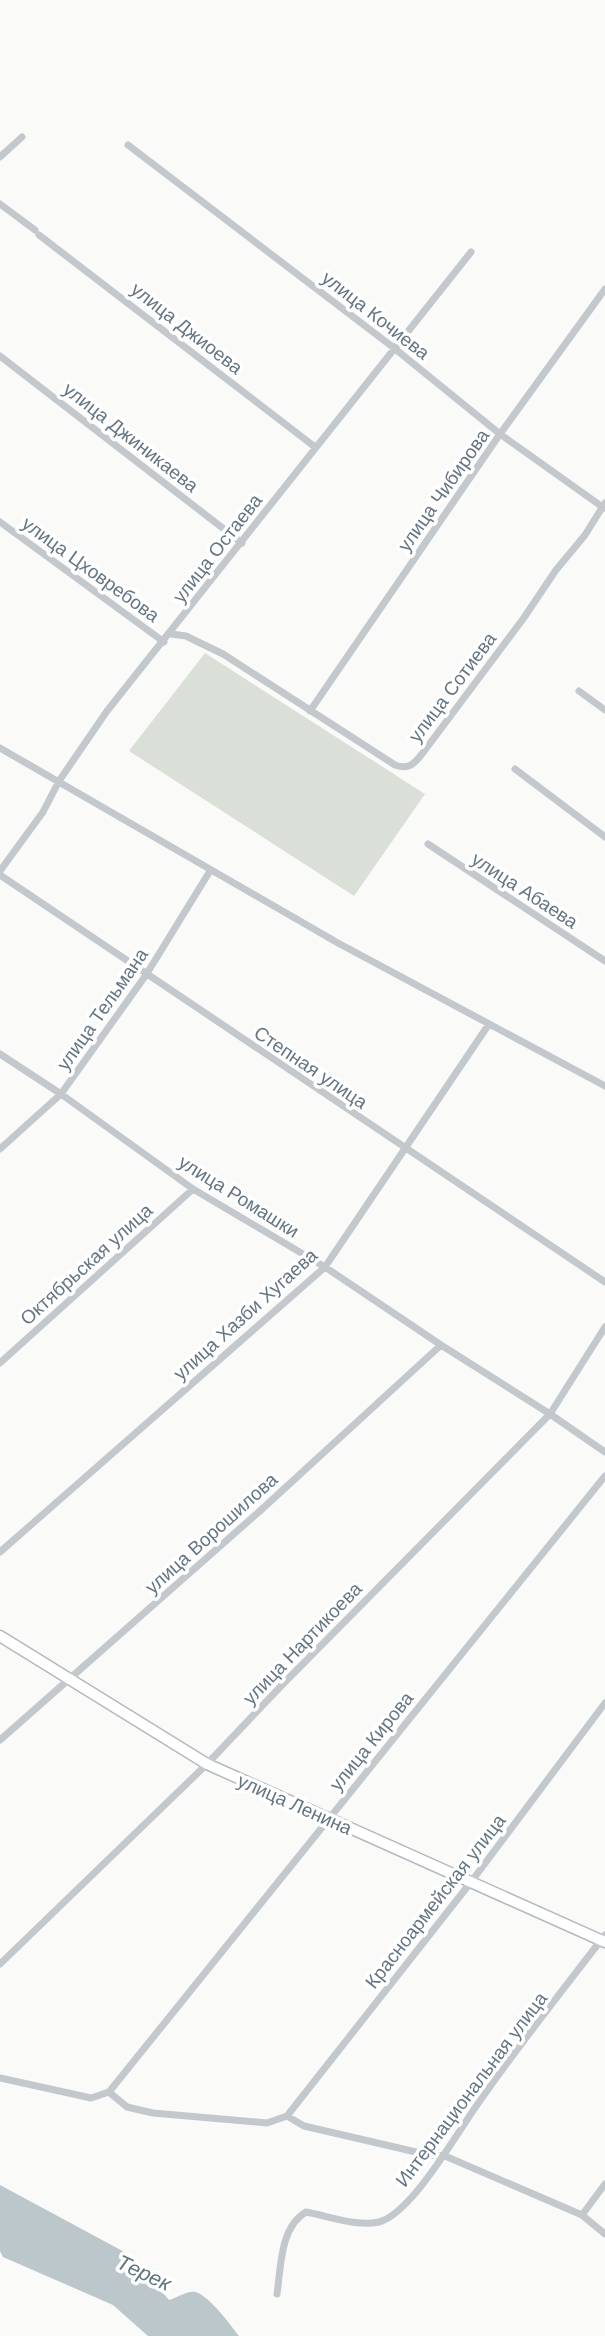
<svg xmlns="http://www.w3.org/2000/svg" width="605" height="2336" font-family="Arial,sans-serif">
  <style>
    .green { fill: #dadfd7 }
    .water { fill: #bbc7cb }
    .lines { fill: none; stroke-linecap: round; stroke-linejoin: round }
    .secondary-casing { stroke: #b3babf; stroke-width: 13 }
    .street { stroke: #c3c8cc; stroke-width: 7 }
    .secondary { stroke: #fff; stroke-width: 10 }
    .labels { text-anchor: middle; stroke-width: 7; stroke-linejoin: round; paint-order: stroke }
    .street-label { font-size: 19px; fill: #657683; stroke: #fff }
    .water-label { font-size: 21px; font-style: italic; fill: #60757c; stroke: #fff }
  </style>
  <rect width="100%" height="100%" fill="#fafaf8"/>
  <path class="green" d="M205,653L425,794L354,896L129,751Z"/>
  <path class="water" d="M0,2185L130,2255L169,2300C176,2298 188,2290 196,2292C211,2298 229,2323 239,2336H148L113,2305L3,2257L0,2251Z"/>
  <g class="lines">
    <g class="secondary-casing">
      <path id="secondary" d="M0,1636L207,1764L605,1942"/>
    </g>
    <path class="street" d="M128,145L394,348L500,434L604,508
      M0,157L22,137
      M0,204L35,230
      M39,235L315,447
      M0,356L242,543
      M0,522L164,642
      M171,634L186,636L223,654L395,765C409,770 414,764 422,754L523,619L556,570L585,535L605,503
      M579,691L605,710
      M310,711L500,434L605,289
      M0,748L338,943L605,1086
      M515,769L605,837
      M428,844L605,961
      M0,871L43,812L59,781L107,711L471,252
      M0,875L605,1282
      M0,1054L61,1094L193,1189L325,1267L441,1345L550,1414L605,1452
      M0,1149L61,1094L146,975L210,871
      M0,1363L193,1189
      M0,1552L325,1267L489,1024
      M0,1740L261,1510L441,1345
      M0,1964L207,1764L283,1684L550,1414L605,1327
      M0,2078L91,2098L109,2092L127,2107L153,2113L267,2123L287,2116L304,2126L429,2155L445,2156L582,2215L605,2234
      M109,2092L605,1476
      M287,2116L471,1882L605,1703
      M582,2215L605,2184
      M277,2294C281,2267 280,2227 306,2212C328,2216 357,2227 379,2222C412,2213 457,2133 477,2105C517,2047 562,1991 605,1935"/>
    <use href="#secondary" class="secondary"/>
  </g>
  <g class="labels">
    <g class="street-label">
      <text transform="translate(376 315) rotate(38)" y="7">улица Кочиева</text>
      <text transform="translate(187 328) rotate(38)" y="7">улица Джиоева</text>
      <text transform="translate(131 437) rotate(38)" y="7">улица Джиникаева</text>
      <text transform="translate(443 490) rotate(-55)" y="7">улица Чибирова</text>
      <text transform="translate(217 548) rotate(-52)" y="7">улица Остаева</text>
      <text transform="translate(91 569) rotate(36)" y="7">улица Цховребова</text>
      <text transform="translate(452 687) rotate(-53)" y="7">улица Сотиева</text>
      <text transform="translate(525 890) rotate(33)" y="7">улица Абаева</text>
      <text transform="translate(102 1009) rotate(-55)" y="7">улица Тельмана</text>
      <text transform="translate(311 1067) rotate(34)" y="7">Степная улица</text>
      <text transform="translate(239 1196) rotate(32)" y="7">улица Ромашки</text>
      <text transform="translate(86 1264) rotate(-42)" y="7">Октябрьская улица</text>
      <text transform="translate(245 1314) rotate(-42)" y="7">улица Хазби Хугаева</text>
      <text transform="translate(211 1533) rotate(-42)" y="7">улица Ворошилова</text>
      <text transform="translate(302 1643) rotate(-46)" y="7">улица Нартикоева</text>
      <text transform="translate(371 1741) rotate(-51)" y="7">улица Кирова</text>
      <text transform="translate(295 1804) rotate(24)" y="7">улица Ленина</text>
      <text transform="translate(435 1901) rotate(-52)" y="7">Красноармейская улица</text>
      <text transform="translate(471 2089) rotate(-53)" y="7">Интернациональная улица</text>
    </g>
    <g class="water-label">
      <text transform="translate(144 2273) rotate(25)" y="7">Терек</text>
    </g>
  </g>
</svg>
